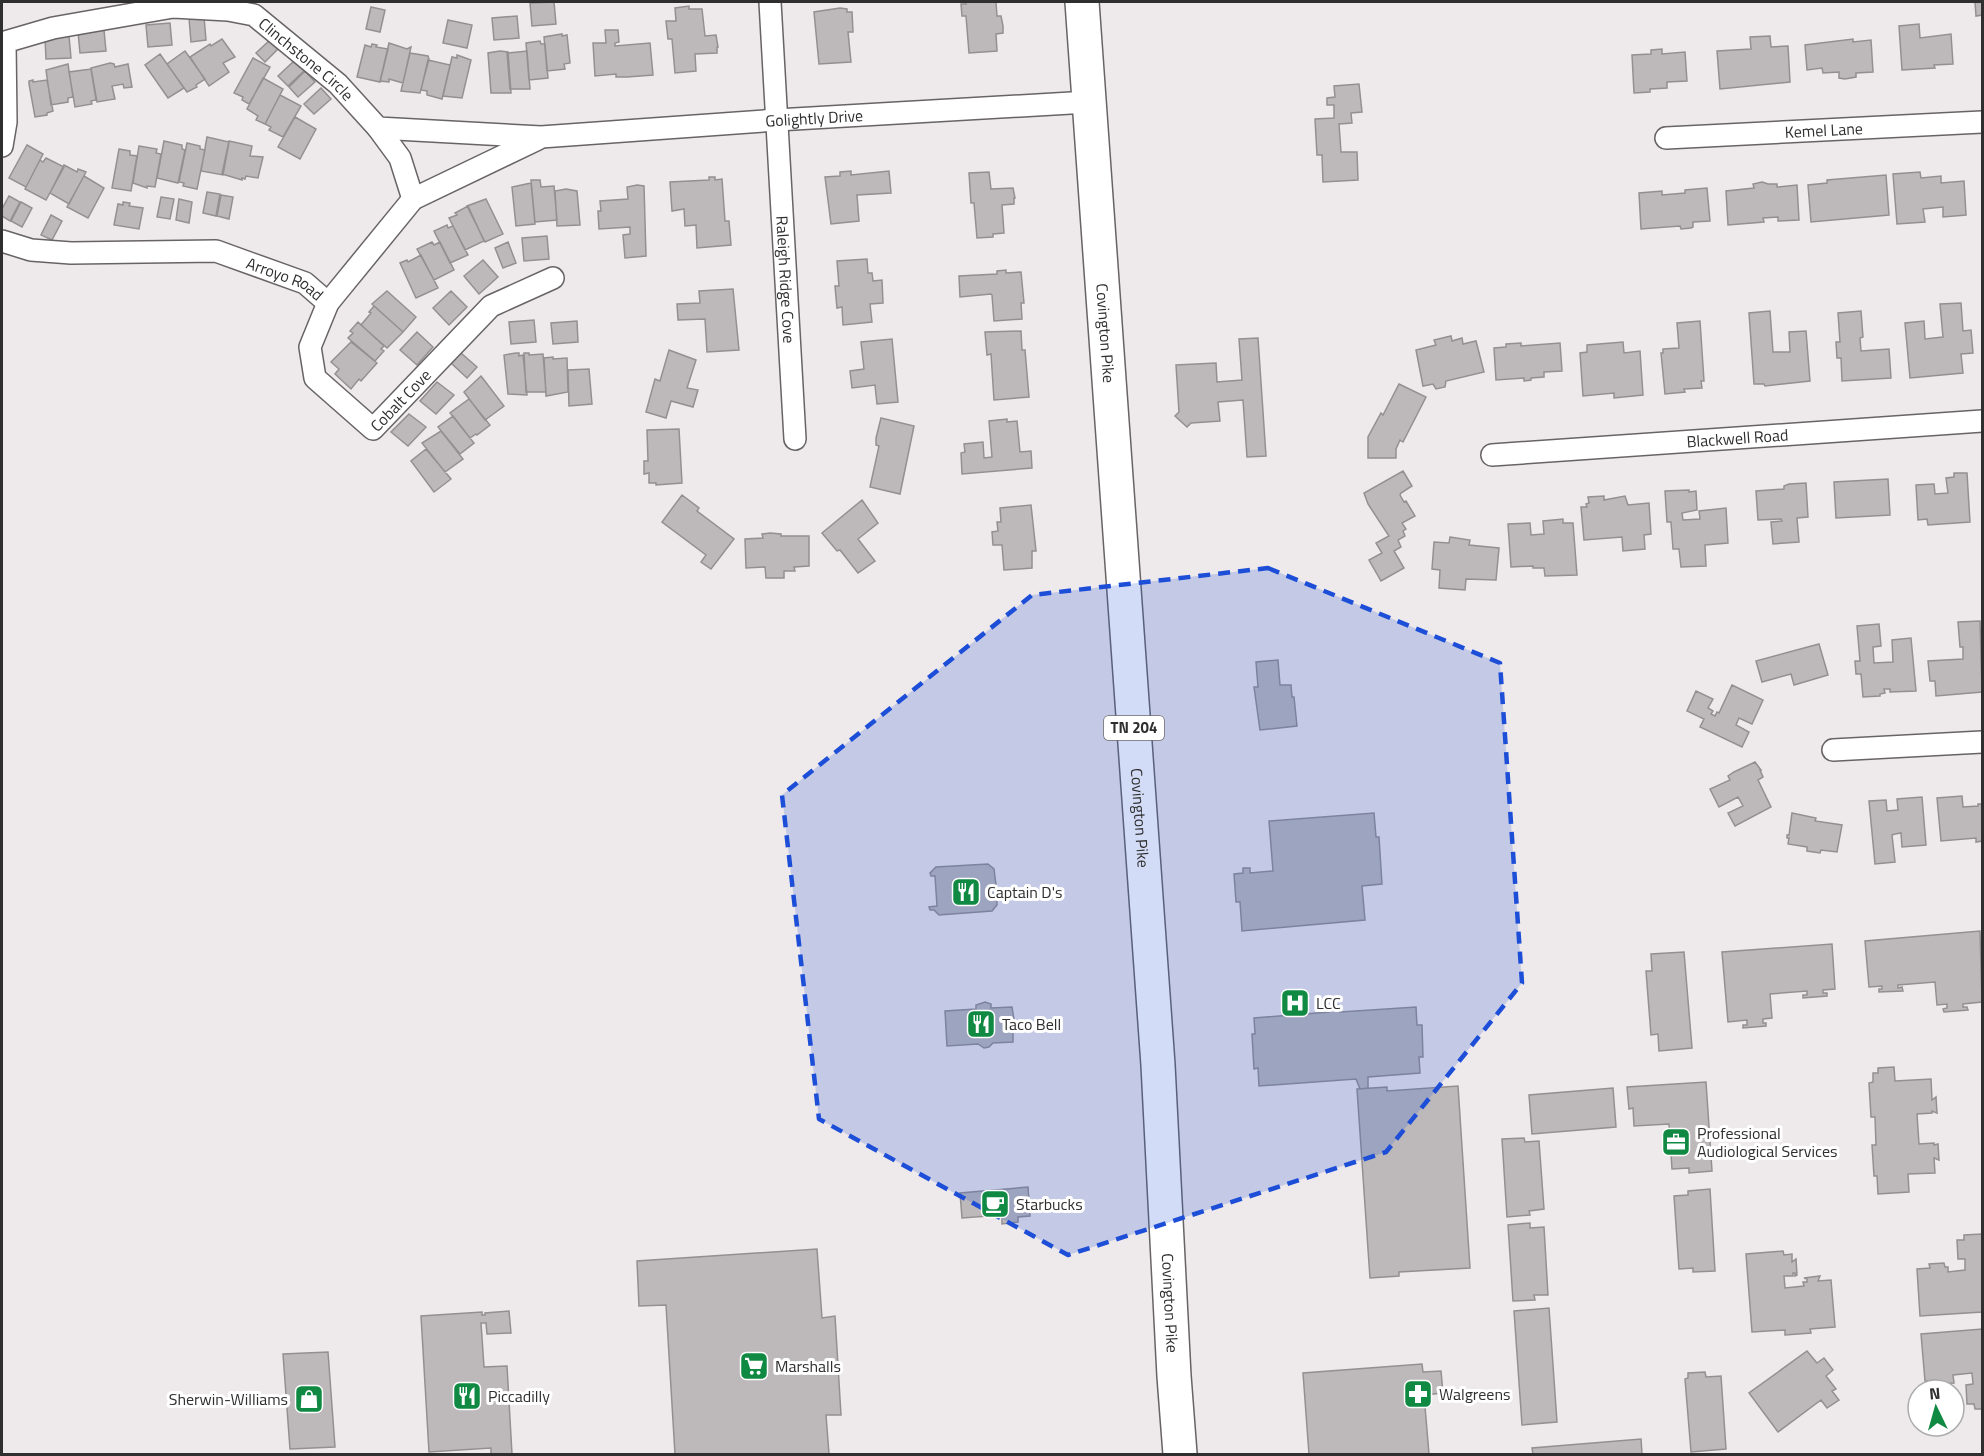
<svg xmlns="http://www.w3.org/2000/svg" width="1984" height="1456" font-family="'Titillium Web',sans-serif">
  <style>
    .building { fill: #bdb9ba; stroke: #949091; stroke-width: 1.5 }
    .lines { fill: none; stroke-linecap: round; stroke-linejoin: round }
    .street-casing { stroke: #686464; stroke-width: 24 }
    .primary-casing { stroke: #686464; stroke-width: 36 }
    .street { stroke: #fff; stroke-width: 21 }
    .primary { stroke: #fff; stroke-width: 33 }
    .marked { fill: #1d4ed8; fill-opacity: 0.2; stroke: #1d4ed8; stroke-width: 4.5; stroke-dasharray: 12 8; stroke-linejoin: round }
    .labels { text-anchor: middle; stroke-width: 6; stroke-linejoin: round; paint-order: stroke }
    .shield { fill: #fff; stroke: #6e6d6d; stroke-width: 1.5 }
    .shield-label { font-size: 15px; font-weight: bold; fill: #302f2f }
    .street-label { font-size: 16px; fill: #302f2f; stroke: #fff }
    .poi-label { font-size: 16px; fill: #302f2f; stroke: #fff; text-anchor: start }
  </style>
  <rect width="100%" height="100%" fill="#eee9ea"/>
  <path class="building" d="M554,2L556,24L532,26L530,3Z
    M965,2H996L997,16H1001L1003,26V33L996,34L997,51L969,53L966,16H962L961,4H966Z
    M1975,2H1982V15L1976,16Z
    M689,6V9H702L705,36L716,35L718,47H717V53L695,54L696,71L675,73L672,39H668L666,21H676L675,8Z
    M371,7L385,10L380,32L366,29Z
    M840,8L847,9V12H852L853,32H848L851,62L819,64L814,12Z
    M517,16L519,38L494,40L492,18Z
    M204,17L206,40L191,42L189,18Z
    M448,20L472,25L467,48L443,43Z
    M170,23L172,45L148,47L146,25Z
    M1919,24L1920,38L1951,34L1953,64L1934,65L1935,68L1902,70L1899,26Z
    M104,30L106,51L80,53L78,32Z
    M605,30H618L619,42L615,43V46L650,43L653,75L627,77H616V74L595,76L593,43H606Z
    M562,34V36L567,35L570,63L564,64L565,69L547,71L544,37Z
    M69,36L71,58L46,59L45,38Z
    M1770,36L1771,47L1788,46L1790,82L1720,89L1717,51L1751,49L1750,37Z
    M222,39L235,57L223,63L229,72L209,86L190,57L210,44L211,46Z
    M271,39L280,47L265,62L256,53Z
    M1853,39V42L1871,40L1873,72L1856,73V77L1845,79L1839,78V72L1823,73L1822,68L1807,70L1805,45Z
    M540,41L541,44H545L548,78L529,80L526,43Z
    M389,43L407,49L411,47L403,83L389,79V82L380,81Z
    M372,44L377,45L376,47L388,49L380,82L357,77L365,45L371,47Z
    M1662,49V54L1685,52L1687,81L1667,82V88L1650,89V92L1634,93L1632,55L1651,54V50Z
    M185,51L205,79L196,85L197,87L187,92L167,64Z
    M500,51L508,52L511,93H491L488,53Z
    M527,51L530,89H510L507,53Z
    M410,53L428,56L429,59L420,93L401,91Z
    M160,54L184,88L168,98L145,65Z
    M457,55L471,60L462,98L443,96L452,57L457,58Z
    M253,58L270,67L249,104L242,100L243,97L234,93Z
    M295,60L305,70L288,86L278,76Z
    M428,60L450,65L442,99L427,95V91L421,90Z
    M110,63L114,64L115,67L128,64L132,87L124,88L123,84L112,86L115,99L97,102L91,68Z
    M68,64L73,97L68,98V102L51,105L46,70Z
    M91,69L96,100L91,101L92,104L75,107L69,72Z
    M305,71L315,82L298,97L289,87Z
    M263,78L283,89L265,124L256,120L258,116L247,109Z
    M33,80V82L47,80L53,111L47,113V115L35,117L29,84V81Z
    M1359,84L1362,112L1351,113L1352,123L1339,124L1341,152H1357L1358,180L1323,182L1322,155H1317L1315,119L1334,118V105H1327V98L1335,97L1334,86Z
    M321,88L331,99L314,114L304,104Z
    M280,95L301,106L283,137L269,130L271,127L265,124Z
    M295,117L316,129L300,159L278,147Z
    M207,137L229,142L223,175L201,171Z
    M164,141L182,145V149L185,150L178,183L157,178Z
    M229,141L252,146L250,156L263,157L258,178L246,176L245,179L242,178V180L222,174Z
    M187,143L200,146V149L205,150L197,189L183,186L184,183L179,182Z
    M27,145L43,154L26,187L9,178Z
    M139,146L157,149L156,153L161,154L155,187L147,186V188L133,183Z
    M119,149L130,151V155L137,156L131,191L112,188Z
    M46,158L64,167L46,200L25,189L40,160L43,162Z
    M64,165L77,172L78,169L86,172L69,204L50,193Z
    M851,171V175L889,171L891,193L857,195L859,221L831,224L825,177L840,176V172Z
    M989,172L991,189L1013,188L1015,198H1014V204L1002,205L1004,233L993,234V237L977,238L974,203H971L969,173Z
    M1920,172L1921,178L1941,176V183L1964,181L1966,215L1943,217V207L1923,209L1925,222L1897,224L1893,174Z
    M1886,175L1889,215L1811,222L1808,185L1827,183V180Z
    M84,176L104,188L88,218L67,207Z
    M709,177H715V180L722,179L725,221H729L731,245L697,248L696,225L685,226L684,209L672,211L670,182L709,180Z
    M531,180H540L541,187L554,186L557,220L535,222Z
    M1762,182L1768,184H1777V187L1797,185L1799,220L1778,221V217L1763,218L1764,222L1728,225L1726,191L1754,188L1753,184Z
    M531,183L535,224L516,226L512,187Z
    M637,185L644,186L646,256L625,258L623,235L630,234V227L599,229L598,211H601L600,201L628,199L627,187Z
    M1707,188L1710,221L1693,222V227L1691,228L1681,229L1680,226L1641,229L1639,193L1662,191V195L1685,193V190Z
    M566,189L577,191L580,225L557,226L555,191Z
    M207,192L220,194L216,216L203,213Z
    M221,195L233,197L229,219L217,216Z
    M9,196L20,202L10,221L2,216V209Z
    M161,197L174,199L170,219L157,217Z
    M179,199L192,202L189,223L176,220Z
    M486,199L503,234L485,242L467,206Z
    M21,202L32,208L22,227L11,221Z
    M123,202L130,203L129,206L143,208L139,229L114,225L118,204L123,205Z
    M468,206L484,241L465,250L449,218L457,215L455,213Z
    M51,215L62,221L52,240L41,235Z
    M447,225L448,228L453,226L468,255L450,263L434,231Z
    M547,236L549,259L524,261L522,238Z
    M432,242L434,245L440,242L454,270L434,280L417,249Z
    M508,242L516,263L503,268L495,248Z
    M421,255L438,288L416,298L400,263L407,260L408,262Z
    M867,259L868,273H872L873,281L882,280L883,303L870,304L872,322L843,325L842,307L837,308L835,286H839L837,261Z
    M483,260L498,277L479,294L464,276Z
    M1006,270V273L1021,272L1024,303H1021L1022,319L994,321L992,295L991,294L960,297L959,276L997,274V271Z
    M733,289L739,350L707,352L705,319L678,320L677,304L700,303L699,291Z
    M387,291L416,317L403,332L372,304Z
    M451,291L467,307L449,325L433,308Z
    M1961,303L1963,331L1971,330L1973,353L1961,354L1963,373L1910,378L1905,323L1924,321L1925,339L1943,337L1940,304Z
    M374,306L403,332L387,348L361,325L371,313L369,312Z
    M1770,311L1773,352H1790L1789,332L1806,331L1810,381L1765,386L1764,384H1754L1749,313Z
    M1861,311L1863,337L1860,338L1861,351L1889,349L1891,378L1842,381L1841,358H1837L1836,342H1840L1838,313Z
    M534,320L536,342L511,344L509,322Z
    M577,321L578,342L553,344L551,323Z
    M1700,321L1704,381H1701L1702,388L1684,389L1685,392L1665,394L1661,353H1663V349L1679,348L1677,323Z
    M358,322L384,346L381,349L384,351L375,361L348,338L353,333L350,331Z
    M1021,331L1022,350H1025L1029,397L994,400L991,354L987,355L985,332Z
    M417,332L433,347L417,365L400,350Z
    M1451,336L1452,341L1462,338L1463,344L1476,341L1484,372L1446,381L1445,387L1436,389L1433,384L1423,386L1416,350L1436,345L1434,340Z
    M1258,338L1266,456L1247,457L1243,400L1218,402L1220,421L1191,423L1187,427L1175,416L1179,412L1176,365L1216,363L1217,382L1242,380L1239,339Z
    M892,339L898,402L877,404L875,385L852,388L850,371L864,369L861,342Z
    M351,342L377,363L361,381L359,379L351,389L335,374L339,369L331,362Z
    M1623,342L1624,353L1640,351L1643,395L1614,398V393L1583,396L1580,353L1587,352V345Z
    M1521,343V346L1560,343L1562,371L1544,372V377L1531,378V380L1524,381V378L1496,380L1494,348L1506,347V344Z
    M669,350L696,360L687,388L698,390L693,407L671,401L666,418L646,412L655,379L660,381Z
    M461,353L477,367L467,378L451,363Z
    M516,353H519V356L523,355L527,395L508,394L504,355Z
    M524,353H529V355L543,354L546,392H526Z
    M553,357V359L567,358L568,392L546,396L544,358Z
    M589,369L592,404L569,406L568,370Z
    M481,376L504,406L485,420L464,392Z
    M437,382L454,395L436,414L420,401Z
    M1399,384L1426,397L1403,442L1400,440L1396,449V458H1368V437L1381,413L1383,415Z
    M469,399L490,425L477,435L476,434L470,438L450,413Z
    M409,414L426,427L408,446L391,432Z
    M453,416L474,443L460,454L438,427Z
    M881,418L914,426L900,494L870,487L879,446L876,445V438Z
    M1007,419V422L1017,421L1020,452L1031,451L1032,468L962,474L961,453L965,452L964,444L983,442L984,458L992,457L989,421Z
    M679,429L682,483L656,485V483H649V473L644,474V461H648L647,430Z
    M441,431L463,459L445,472L422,443Z
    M426,449L451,479L434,492L411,461Z
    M1403,471L1412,486L1401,493L1400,495L1404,502L1406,501L1415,516L1402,523L1406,529L1403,531L1405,536L1398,540L1401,547L1394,551L1404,568L1381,581L1369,560L1382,553L1376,543L1389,536L1368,504L1364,493Z
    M1954,473H1967L1970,522L1928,525L1927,519L1918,520L1916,485L1934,484L1935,494L1948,493L1946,478L1954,477Z
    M1888,479L1890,515L1836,518L1834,482Z
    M1806,483L1808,517L1797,518L1799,542L1773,544L1771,522L1782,521L1781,519L1758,520L1756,491L1784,489V486L1789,484Z
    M1689,490V492L1696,491L1697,510L1682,513L1683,520L1700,519L1699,511L1726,508L1728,543L1705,545L1706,566L1681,567L1679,549H1673L1671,522H1667L1665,491Z
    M682,495L699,508L697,511L734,539L711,569L701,562L706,555L662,522Z
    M1604,496V500L1625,496L1628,505L1649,503L1651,534L1644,535L1645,549L1623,551L1622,537L1584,540L1581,507H1587L1586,504L1589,503L1588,497Z
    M862,500L878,523L858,539L875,561L858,573L840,550L837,551L822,533Z
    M1031,505L1036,551H1032V568L1004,570L1002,545H993L992,532L998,531L997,522H1001L1000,508Z
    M1563,519V523H1573L1577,575L1545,576L1544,568H1533V566L1511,567L1508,524L1530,523L1531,535L1544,534L1543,521Z
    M770,533L781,534V536H809V566L794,567L795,571H784V578H766L765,567L746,568L745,539L763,538L762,534Z
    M1450,537L1470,540L1469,545L1499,548L1496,580L1466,579L1465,590L1439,588L1440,570L1432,569L1434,542L1449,543Z
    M1980,621L1982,692L1936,696L1935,681H1930L1928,661L1963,659V647H1960L1958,622Z
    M1879,624L1881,646L1873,647L1874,663L1893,662L1892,640L1911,638L1916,691L1890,692V689H1884L1885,693L1880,694V696L1863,697L1861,674H1856L1855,661H1860L1857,626Z
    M1819,644L1828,675L1794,685L1791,674L1762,682L1756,661Z
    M1278,660L1280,685H1291L1292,697H1294L1297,726L1260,730L1254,687H1258L1256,662Z
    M1732,685L1763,700L1752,724L1739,718L1736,725L1749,732L1742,747L1700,727L1704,719L1687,711L1696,691L1713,699L1708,708L1713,711L1711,714L1715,716L1717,712L1719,713Z
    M1755,762L1761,770H1760L1763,777L1758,780L1771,807L1735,826L1728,813L1743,806L1738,797L1719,807L1710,789L1730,780L1728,776L1734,772Z
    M1962,796L1963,807L1978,806V804H1982V841L1976,842V838L1941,841L1937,798Z
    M1922,797L1926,845L1902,847L1901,833L1895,834L1892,835L1895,862L1875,864L1869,801L1886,800L1887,811L1898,810L1897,799Z
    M1374,813L1376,837H1379L1382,884L1362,886L1365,920L1242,931L1240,902H1236L1234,874L1243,873V868H1250V873L1273,871L1269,821Z
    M1792,813L1816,818L1815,821L1842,825L1837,852L1821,850L1820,853L1807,851V847L1788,844L1789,838H1787V835H1789Z
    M988,864L994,869L996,885L997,905L992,911L939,915L934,910H930L929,907L937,906L935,876H931L930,873L936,867Z
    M1980,931L1982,1002L1963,1004V1007H1967L1968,1010L1944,1012L1943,1009L1947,1008V1004L1937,1005L1935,982L1898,985V988L1902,987L1903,991L1879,992V989H1882V986L1869,987L1865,941Z
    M1832,944L1835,989L1823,990V993H1827V996L1803,998V995H1807V991L1770,994L1772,1018L1763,1019V1023H1766V1026L1743,1028V1025H1747V1020L1728,1022L1722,952Z
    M1684,952L1692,1048L1659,1051L1658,1034L1651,1035L1646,971H1652L1651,954Z
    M985,1002L991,1004V1008L1012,1007L1015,1026L1013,1032V1042L993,1043L989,1047L984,1048L978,1044L947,1046L945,1011L976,1009V1005Z
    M1339,1005L1340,1012L1416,1007L1417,1025H1422L1423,1057H1419L1420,1073L1368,1077V1088L1360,1089L1356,1079L1259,1086L1258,1068L1254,1069L1252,1034H1255L1254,1018L1329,1012V1006Z
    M1894,1067L1895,1081L1931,1079L1932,1100L1936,1097L1937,1113L1932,1111V1113L1917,1114L1919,1144L1934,1143V1145L1938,1144L1939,1160L1934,1158L1935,1173L1908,1174L1909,1192L1878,1194L1877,1176H1874L1872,1145H1876L1875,1117H1871L1869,1083L1873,1082V1073H1878V1068Z
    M1706,1082L1712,1171L1689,1173V1168L1672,1169L1669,1124L1634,1126L1633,1108L1629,1109L1627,1087Z
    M1458,1086L1470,1268L1399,1272V1276L1370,1278L1357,1089L1387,1087V1091Z
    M1613,1088L1616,1127L1532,1134L1529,1095Z
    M1524,1138L1525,1142L1539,1141L1544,1209L1529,1211L1530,1215L1507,1217L1502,1139Z
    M1028,1187L1030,1216L1018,1217V1222L1002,1224V1215L962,1218L960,1193Z
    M1710,1189L1715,1271L1693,1272V1268L1679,1269L1674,1196L1688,1195V1191Z
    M1530,1223V1228L1544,1227L1548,1295H1534L1535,1300L1513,1301L1508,1225Z
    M1982,1234V1312L1920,1316L1917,1269L1930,1268L1929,1264L1944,1263L1945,1267H1948V1272L1965,1270V1259H1958L1957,1240H1964V1235Z
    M817,1249L822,1318L835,1316L841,1415H826L829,1454H675L666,1305L639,1306L637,1261Z
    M1783,1251L1784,1255L1792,1254V1262L1796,1259L1797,1275L1795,1276V1273H1793V1276H1784L1785,1288L1804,1286L1803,1282H1807V1279L1804,1278L1820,1276L1818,1281L1831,1280L1835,1327L1810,1329L1811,1333L1785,1335V1330L1752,1332L1746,1254Z
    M1549,1308L1557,1422L1522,1425L1514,1311Z
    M509,1311L511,1333L487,1334L486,1323H481L484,1367L507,1366L512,1454H491V1448L429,1452L421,1316L482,1312V1315H485V1313Z
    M1982,1329V1409H1975L1974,1404H1967L1966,1385L1973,1384L1972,1373L1953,1375L1954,1383L1936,1384V1380L1925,1381L1921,1334Z
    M1807,1351L1817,1363L1824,1358L1833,1370L1826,1376L1836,1389L1832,1391L1839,1400L1827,1408L1821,1400L1778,1432L1749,1393Z
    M328,1352L335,1447L290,1449L283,1354Z
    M1422,1364L1423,1372L1441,1371L1443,1393L1424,1395L1429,1454H1309L1303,1373Z
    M1705,1372L1706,1377L1721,1376L1726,1449L1691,1452L1685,1379L1688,1378V1373Z
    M1641,1439L1642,1454H1533L1532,1448Z"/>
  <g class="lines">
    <g class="street-casing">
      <g id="street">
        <path id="s1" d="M770,2L795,439"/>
        <path d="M378,128L400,158L413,199"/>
        <path id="s2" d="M1666,138L1982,122"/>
        <path id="s3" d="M2,146L6,122L5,42L53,28L173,7L228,10L254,15L338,84L378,128L541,137L777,120L1088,102"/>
        <path id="s4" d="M2,241L31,250L71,253L216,251L305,283L328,303L413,199L538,139"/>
        <path id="s5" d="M328,303L310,347L315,378L373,429L491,306L553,278"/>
        <path id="s6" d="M1492,455L1982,421"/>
        <path d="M1833,750L1982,742"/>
      </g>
    </g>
    <g class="primary-casing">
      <g id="primary">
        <path id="s7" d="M1082,2L1158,1065L1174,1376L1180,1454"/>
      </g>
    </g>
    <use href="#street" class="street"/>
    <use href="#primary" class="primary"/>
  </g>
  <path class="marked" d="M1268,568L1500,663L1522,983L1386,1152L1068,1255L819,1119L782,795L1032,595Z"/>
  <defs>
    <g id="restaurant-square" transform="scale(1.5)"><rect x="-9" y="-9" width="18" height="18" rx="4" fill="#108943" stroke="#fff"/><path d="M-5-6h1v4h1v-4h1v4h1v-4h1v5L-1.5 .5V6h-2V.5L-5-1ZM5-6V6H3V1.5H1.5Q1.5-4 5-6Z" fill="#fff"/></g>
    <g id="hospital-square" transform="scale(1.5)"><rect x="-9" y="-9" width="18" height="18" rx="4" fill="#108943" stroke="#fff"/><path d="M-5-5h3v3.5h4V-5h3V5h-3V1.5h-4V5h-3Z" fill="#fff"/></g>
    <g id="office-square" transform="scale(1.5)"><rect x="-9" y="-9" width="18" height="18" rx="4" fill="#108943" stroke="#fff"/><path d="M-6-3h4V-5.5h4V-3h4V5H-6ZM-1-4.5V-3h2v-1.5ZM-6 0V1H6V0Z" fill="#fff"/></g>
    <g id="cafe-square" transform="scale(1.5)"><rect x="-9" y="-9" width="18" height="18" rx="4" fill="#108943" stroke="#fff"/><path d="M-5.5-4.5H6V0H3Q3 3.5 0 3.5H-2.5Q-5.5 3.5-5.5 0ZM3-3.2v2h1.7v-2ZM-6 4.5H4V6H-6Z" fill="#fff"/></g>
    <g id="supermarket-square" transform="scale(1.5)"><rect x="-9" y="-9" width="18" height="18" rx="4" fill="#108943" stroke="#fff"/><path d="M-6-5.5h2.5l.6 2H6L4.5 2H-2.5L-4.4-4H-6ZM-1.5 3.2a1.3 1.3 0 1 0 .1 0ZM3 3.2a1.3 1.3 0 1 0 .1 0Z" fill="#fff"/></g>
    <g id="pharmacy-square" transform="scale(1.5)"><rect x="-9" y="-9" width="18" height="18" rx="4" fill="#108943" stroke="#fff"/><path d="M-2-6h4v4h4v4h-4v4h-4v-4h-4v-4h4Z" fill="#fff"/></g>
    <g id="shop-square" transform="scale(1.5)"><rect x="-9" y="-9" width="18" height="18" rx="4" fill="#108943" stroke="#fff"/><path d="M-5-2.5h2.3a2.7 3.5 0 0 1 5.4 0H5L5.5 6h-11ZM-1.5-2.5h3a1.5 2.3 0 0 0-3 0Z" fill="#fff"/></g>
  </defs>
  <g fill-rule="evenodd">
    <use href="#restaurant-square" x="966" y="892"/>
    <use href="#hospital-square" x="1295" y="1003"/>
    <use href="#restaurant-square" x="981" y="1024"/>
    <use href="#office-square" x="1676" y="1142"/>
    <use href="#cafe-square" x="995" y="1204"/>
    <use href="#supermarket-square" x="754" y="1366"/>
    <use href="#pharmacy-square" x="1418" y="1394"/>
    <use href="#restaurant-square" x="467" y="1396"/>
    <use href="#shop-square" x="309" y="1399"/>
  </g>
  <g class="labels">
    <rect class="shield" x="1104" y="716" width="60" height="24" rx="4.5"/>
    <g class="shield-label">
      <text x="1134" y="733">TN 204</text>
    </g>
    <g class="street-label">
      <text dy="6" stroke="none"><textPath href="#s3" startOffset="426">Clinchstone Circle</textPath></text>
      <text dy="6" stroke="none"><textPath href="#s3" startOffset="963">Golightly Drive</textPath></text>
      <text dy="6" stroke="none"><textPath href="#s2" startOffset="158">Kemel Lane</textPath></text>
      <text dy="6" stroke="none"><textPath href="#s4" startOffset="290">Arroyo Road</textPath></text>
      <text dy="6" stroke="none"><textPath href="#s1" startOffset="278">Raleigh Ridge Cove</textPath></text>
      <text dy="6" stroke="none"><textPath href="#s7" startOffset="332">Covington Pike</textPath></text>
      <text dy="6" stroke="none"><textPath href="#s5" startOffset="196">Cobalt Cove</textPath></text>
      <text dy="6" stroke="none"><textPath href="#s6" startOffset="246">Blackwell Road</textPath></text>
      <text dy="6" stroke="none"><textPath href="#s7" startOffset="818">Covington Pike</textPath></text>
      <text dy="6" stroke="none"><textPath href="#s7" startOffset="1304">Covington Pike</textPath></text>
    </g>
    <g class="poi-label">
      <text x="987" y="898">Captain D's</text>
      <text x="1316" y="1009">LCC</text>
      <text x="1002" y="1030">Taco Bell</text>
      <text x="1697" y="1139">Professional<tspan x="1697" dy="18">Audiological Services</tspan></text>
      <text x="1016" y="1210">Starbucks</text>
      <text x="775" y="1372">Marshalls</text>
      <text x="1439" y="1400">Walgreens</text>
      <text x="488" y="1402">Piccadilly</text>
      <text x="288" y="1405" text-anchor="end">Sherwin-Williams</text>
    </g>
  </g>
  <rect width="1984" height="1456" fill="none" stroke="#302f2f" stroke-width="6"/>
  <g transform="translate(1936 1408) rotate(355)"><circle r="28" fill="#ffffff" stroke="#acacac" stroke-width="1.5"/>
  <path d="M0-4.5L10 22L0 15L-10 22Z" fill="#108943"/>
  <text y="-9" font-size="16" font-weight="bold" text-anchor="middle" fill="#302f2f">N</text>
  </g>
</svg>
